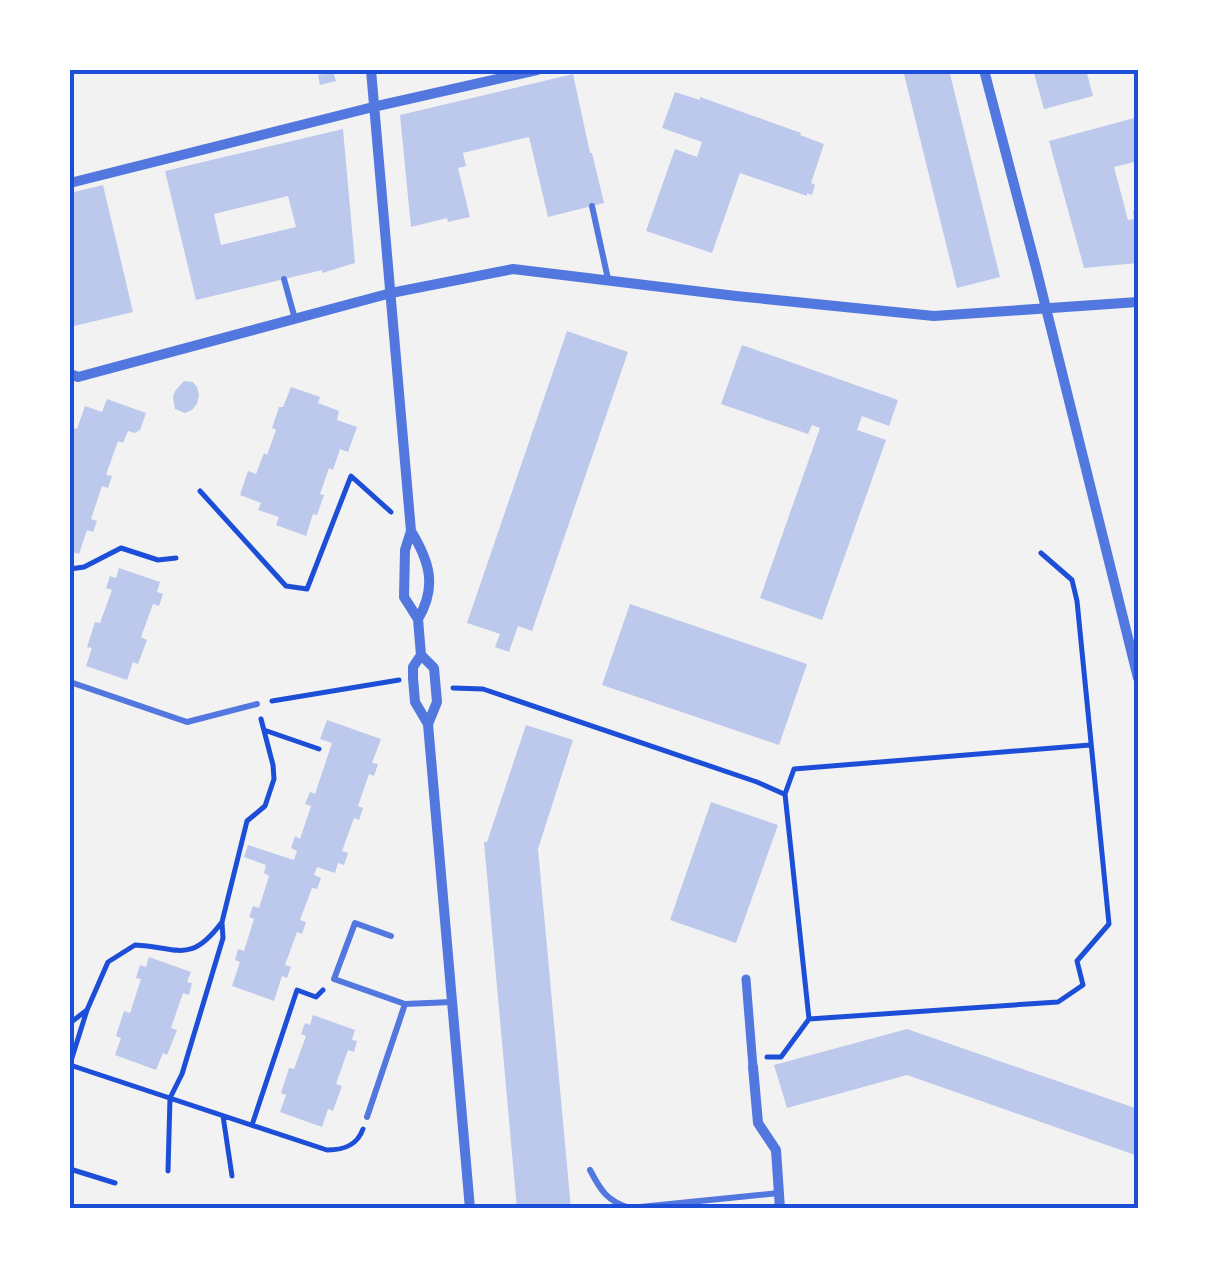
<svg xmlns="http://www.w3.org/2000/svg" width="1208" height="1279" font-family="Jost,sans-serif">
  <style>
    .building { fill: #bdc9ec; fill-rule: evenodd }
    .lines { fill: none; stroke-linecap: round; stroke-linejoin: round }
    .path { stroke: #1d4ed8; stroke-width: 5 }
    .service { stroke: #5277de; stroke-width: 6 }
    .pedestrian { stroke: #5277de; stroke-width: 9 }
    .minor { stroke: #5277de; stroke-width: 10 }
    .neatline { fill: none; stroke: #1d4ed8; stroke-width: 4 }
  </style>
  <rect width="100%" height="100%" fill="#f2f2f2"/>
  <path class="building" d="M903,70H949L1000,277L957,288Z
    M1033,70H1086L1093,96L1044,109Z
    M333,72L336,81L320,85L318,75Z
    M573,74L590,153H592L604,203L548,217L529,137L463,153L466,166L458,168L470,217L448,222L447,218L411,227L400,115Z
    M675,92L700,100V97L801,133L800,135L824,144L811,183L815,185L812,195L807,193V196L740,173L712,253L646,231L675,149L697,157L702,142L662,128Z
    M1138,117V161L1114,167L1128,220L1134,219L1133,211L1138,210V263L1084,268L1049,141Z
    M343,129L355,263L322,273V270L196,300L165,171ZM288,196L296,227L221,245L214,214Z
    M103,185L133,312L70,327V193Z
    M567,331L628,352L532,631L518,626L509,652L495,647L500,634L467,623Z
    M742,345L898,400L889,426L862,416L857,430L886,440L822,620L760,598L820,428L812,425L808,434L721,404Z
    M184,381L193,382L197,387L199,395L197,404L192,410L185,413L175,409L173,397L175,391Z
    M291,387L320,397L318,403L339,411L337,420L357,427L348,452L340,449L333,470L329,468L320,494L324,495L317,515L313,514L306,536L276,525L279,517L258,510L261,503L240,495L248,471L256,474L264,453L267,455L276,430L272,428L279,407H283Z
    M107,399L146,413L140,430L135,433L128,431L123,443L118,441L106,475L112,476L108,488L102,486L91,519L97,521L93,532L87,530L79,554L70,551V427L77,429L85,406L102,412Z
    M119,568L160,582L157,592L163,594L159,606L153,604L141,637L147,640L138,664L133,662L127,680L86,666L92,648L87,647L95,622L100,623L112,590L106,588L110,576L116,578Z
    M630,604L807,664L779,745L602,685Z
    M327,720L381,739L372,763L378,764L374,776L369,774L358,806L363,808L359,820L354,818L342,851L348,853L344,865L338,863L335,873L317,867L314,875L321,878L317,889L312,888L300,920L306,922L302,934L297,932L285,965L291,967L287,978L282,976L274,1001L232,986L240,962L235,960L238,949L244,951L254,919L249,917L253,906L259,908L269,876L264,873L266,865L244,857L248,845L294,860L297,851L291,848L295,836L300,839L311,806L305,804L310,792L315,794L332,743L320,739Z
    M526,725L573,740L538,849L571,1209H517L484,842H487Z
    M711,802L778,825L736,943L670,920Z
    M149,957L191,972L187,982L192,983L189,995L183,993L171,1028L177,1030L167,1055L163,1053L156,1070L115,1055L121,1038L116,1036L124,1011L130,1013L141,979L136,978L140,965L146,967Z
    M313,1015L355,1030L352,1040L357,1041L354,1052L348,1050L336,1084L342,1086L333,1111L328,1109L322,1127L280,1112L286,1095L281,1093L289,1068L294,1069L306,1036L301,1034L305,1023L310,1025Z
    M907,1029L1138,1109V1156L907,1075L787,1108L774,1065Z"/>
  <g class="lines">
    <path class="path" d="M200,491L286,586L307,589L351,476L391,512
      M70,569L84,567L121,548L158,560L176,558
      M453,688L483,689L757,782L784,794
      M272,701L399,680
      M264,730L319,749
      M809,1019L785,794L794,769L1090,745
      M70,1023L87,1010
      M767,1057H781L809,1019L1058,1002L1083,985L1077,961L1109,924L1077,601L1072,580L1041,553
      M70,1064L87,1010L108,962L135,945C178,947 190,965 222,922L247,821L265,806L274,779L273,765L261,719
      M70,1065L327,1150C343,1150 357,1146 363,1129
      M223,1116L232,1176
      M252,1125L297,990L316,997L323,990
      M70,1169L115,1183
      M168,1171L170,1098L182,1074L223,938L222,923"/>
    <path class="service" d="M592,206L608,279
      M284,279L295,319
      M70,682L187,722L257,704
      M391,936L355,923L334,979L405,1004L452,1002
      M367,1117L405,1004
      M590,1170C601,1191 607,1201 630,1208L779,1193"/>
    <path class="pedestrian" d="M746,979L753,1067"/>
    <path class="minor" d="M371,70L411,531L405,550L404,597L418,619L421,655L413,667V678L415,702L428,724L470,1209
      M984,70L1036,268L1138,678
      M70,183L373,107L537,70
      M70,374L78,377L391,293L513,269L736,296L934,316L1138,302
      M411,531C430,562 437,587 418,619
      M421,655L434,668L437,702L428,724
      M753,1067L758,1123L776,1150L780,1209"/>
  </g>
  <rect width="1208" height="1279" fill="none" stroke="#ffffff" stroke-width="145"/>
  <rect x="72" y="72" width="1064" height="1134" class="neatline"/>
</svg>
